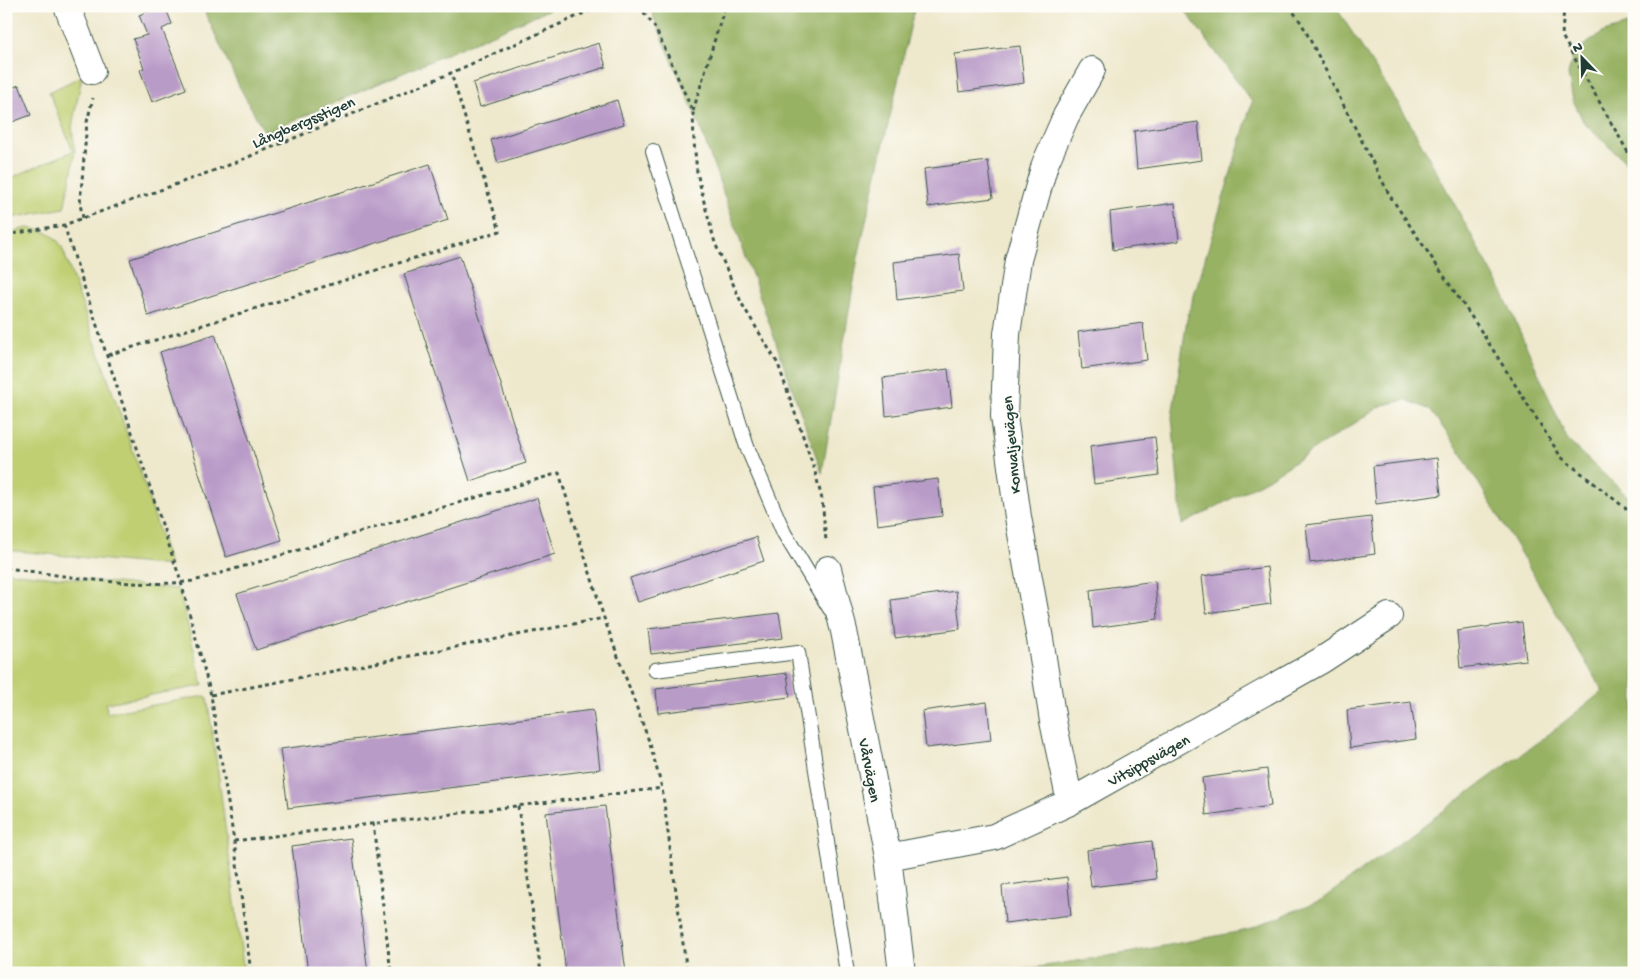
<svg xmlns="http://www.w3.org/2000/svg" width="1640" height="979" font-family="'Gochi Hand',sans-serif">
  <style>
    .green { fill: #c0cf72; stroke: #708653 }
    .forest { fill: #98b264; stroke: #5c784c }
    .building { fill: #b99bc8 }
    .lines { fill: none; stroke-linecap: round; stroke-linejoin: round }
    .lane-casing { stroke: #3e574b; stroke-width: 16 }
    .street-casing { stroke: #3e574b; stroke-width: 28 }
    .path { stroke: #3e574b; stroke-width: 3; stroke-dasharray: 4 4; stroke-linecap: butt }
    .lane { stroke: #fff; stroke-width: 14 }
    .street { stroke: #fff; stroke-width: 26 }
    .labels { text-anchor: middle; stroke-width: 4; stroke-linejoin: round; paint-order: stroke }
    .street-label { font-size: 16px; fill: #1f3d34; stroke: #fdfcf7 }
  </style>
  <rect width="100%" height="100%" fill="#fdfcf7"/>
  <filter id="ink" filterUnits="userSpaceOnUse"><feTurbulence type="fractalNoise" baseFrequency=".02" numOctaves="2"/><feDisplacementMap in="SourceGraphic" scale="10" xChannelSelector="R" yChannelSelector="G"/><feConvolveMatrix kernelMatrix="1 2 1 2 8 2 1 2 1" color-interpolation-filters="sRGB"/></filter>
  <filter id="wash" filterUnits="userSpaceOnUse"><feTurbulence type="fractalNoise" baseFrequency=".0096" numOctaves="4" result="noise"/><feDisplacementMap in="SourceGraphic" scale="20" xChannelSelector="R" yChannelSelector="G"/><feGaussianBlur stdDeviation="1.12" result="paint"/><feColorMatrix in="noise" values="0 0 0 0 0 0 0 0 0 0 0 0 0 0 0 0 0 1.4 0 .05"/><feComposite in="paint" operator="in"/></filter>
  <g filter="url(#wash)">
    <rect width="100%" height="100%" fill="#eee8cc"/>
    <path class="green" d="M82,76L72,127L75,151L72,172L64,208L6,219V180L73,151L49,92Z
      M28,228C43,230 54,233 62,247L141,474L170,566L6,550V233Z
      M6,572L176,589L179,591L203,685L202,686L106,703L107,713L205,696L207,697L218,771L244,973H6Z"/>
    <path class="forest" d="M202,6H557L265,133L239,86Z
      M649,6H915L858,257L822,473L699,124Z
      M1182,6H1335L1405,114L1502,291L1568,441L1634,502V973H1001L1127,953L1248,930L1321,900L1549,734L1603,691L1457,447L1430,410L1407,400L1383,405L1268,479L1182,525L1172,417L1187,319L1252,102Z
      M1634,23V170L1584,123L1573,100L1568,75L1574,52L1604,32Z"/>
    <g id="blocks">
      <path class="building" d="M161,6H165L172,24L162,29L186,89L152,102L140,70L144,68L133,39L147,35L139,15Z
        M599,43L606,67L480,107L473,83Z
        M1020,46L1024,83L959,92L955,54Z
        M19,85L31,115L12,122L6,107V90Z
        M617,100L624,124L498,163L491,140Z
        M1198,122L1202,160L1137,169L1134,131Z
        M988,161L993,198L928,207L924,169Z
        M430,164L448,220L148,316L130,259Z
        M1175,203L1179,241L1113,250L1110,212Z
        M959,254L963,291L897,300L894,262Z
        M460,256L526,463L470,481L404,274Z
        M1143,323L1147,360L1082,369L1078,332Z
        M215,334L282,540L226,557L160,352Z
        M948,369L952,407L886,416L883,378Z
        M1155,437L1159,475L1094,484L1090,446Z
        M1437,458L1441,495L1376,504L1373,466Z
        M938,479L942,516L877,525L873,487Z
        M537,498L555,554L256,650L237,594Z
        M1371,517L1375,554L1310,563L1306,525Z
        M756,537L764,561L638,602L630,578Z
        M1267,567L1271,604L1206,613L1202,576Z
        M1155,581L1158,619L1093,628L1090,590Z
        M956,591L960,629L895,638L891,600Z
        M779,613L783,638L651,654L648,629Z
        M1522,622L1526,660L1460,668L1457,631Z
        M787,673L790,697L658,713L656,689Z
        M987,702L991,740L926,748L922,711Z
        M1411,702L1416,739L1350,748L1347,710Z
        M593,710L600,769L288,808L280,749Z
        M1267,769L1271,806L1206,815L1202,778Z
        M605,806L626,973H566L546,813Z
        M351,838L368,973H308L292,846Z
        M1152,841L1156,879L1091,887L1087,850Z
        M1067,877L1071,915L1005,923L1002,886Z"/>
    </g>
  </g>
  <g filter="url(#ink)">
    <use href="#blocks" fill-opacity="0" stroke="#3e574b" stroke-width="1"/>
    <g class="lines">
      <g class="lane-casing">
        <path id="lane" d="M653,151L747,447L784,533L830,609
          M655,670L798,652L847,973"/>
      </g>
      <g class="street-casing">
        <path id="street" d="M67,6L92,71
          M828,569L844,631L888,857L902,973
          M1070,802L1053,721L1040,639L1018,517L1004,416L1007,334L1018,260L1045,164L1066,116L1092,70
          M888,857L994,837L1070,802L1322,660L1389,616"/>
      </g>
      <path class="path" d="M639,6L654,26L666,51L693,112L694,142L697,172L704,202L715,243L742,304L778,364L814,468L822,499L826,541
        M1289,6L1302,24L1390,196L1481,331L1561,457L1634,515
        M1564,6L1562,36L1634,163
        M693,111L725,6
        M83,218L80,204L87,122L93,98
        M64,225L181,582L211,695L234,841L251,973
        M6,235L64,225L229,165L451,73L600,6
        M108,355L500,231L451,73
        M6,568C68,576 132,589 194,581L559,473L604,618L650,744L662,788L687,973
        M211,695L604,618
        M518,806L541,973
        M373,823L391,973
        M234,841L662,788"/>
      <use href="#lane" class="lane"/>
      <use href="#street" class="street"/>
    </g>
  </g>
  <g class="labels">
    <g class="street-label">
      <text transform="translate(303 121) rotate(-23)" y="6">Långbergsstigen</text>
      <text transform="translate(1010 445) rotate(-95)" y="6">Konvaljevägen</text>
      <text transform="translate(1148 759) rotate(-29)" y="6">Vitsippsvägen</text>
      <text transform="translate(871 770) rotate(79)" y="6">Vårvägen</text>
    </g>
  </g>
  <rect width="1640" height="979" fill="none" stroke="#fdfcf7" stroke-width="25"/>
  <g transform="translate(1582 58) rotate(337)" stroke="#fdfcf7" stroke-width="4" paint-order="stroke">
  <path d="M0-4L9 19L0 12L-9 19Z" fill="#1f3d34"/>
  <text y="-8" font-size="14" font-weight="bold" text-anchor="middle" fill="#1f3d34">N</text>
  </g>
</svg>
